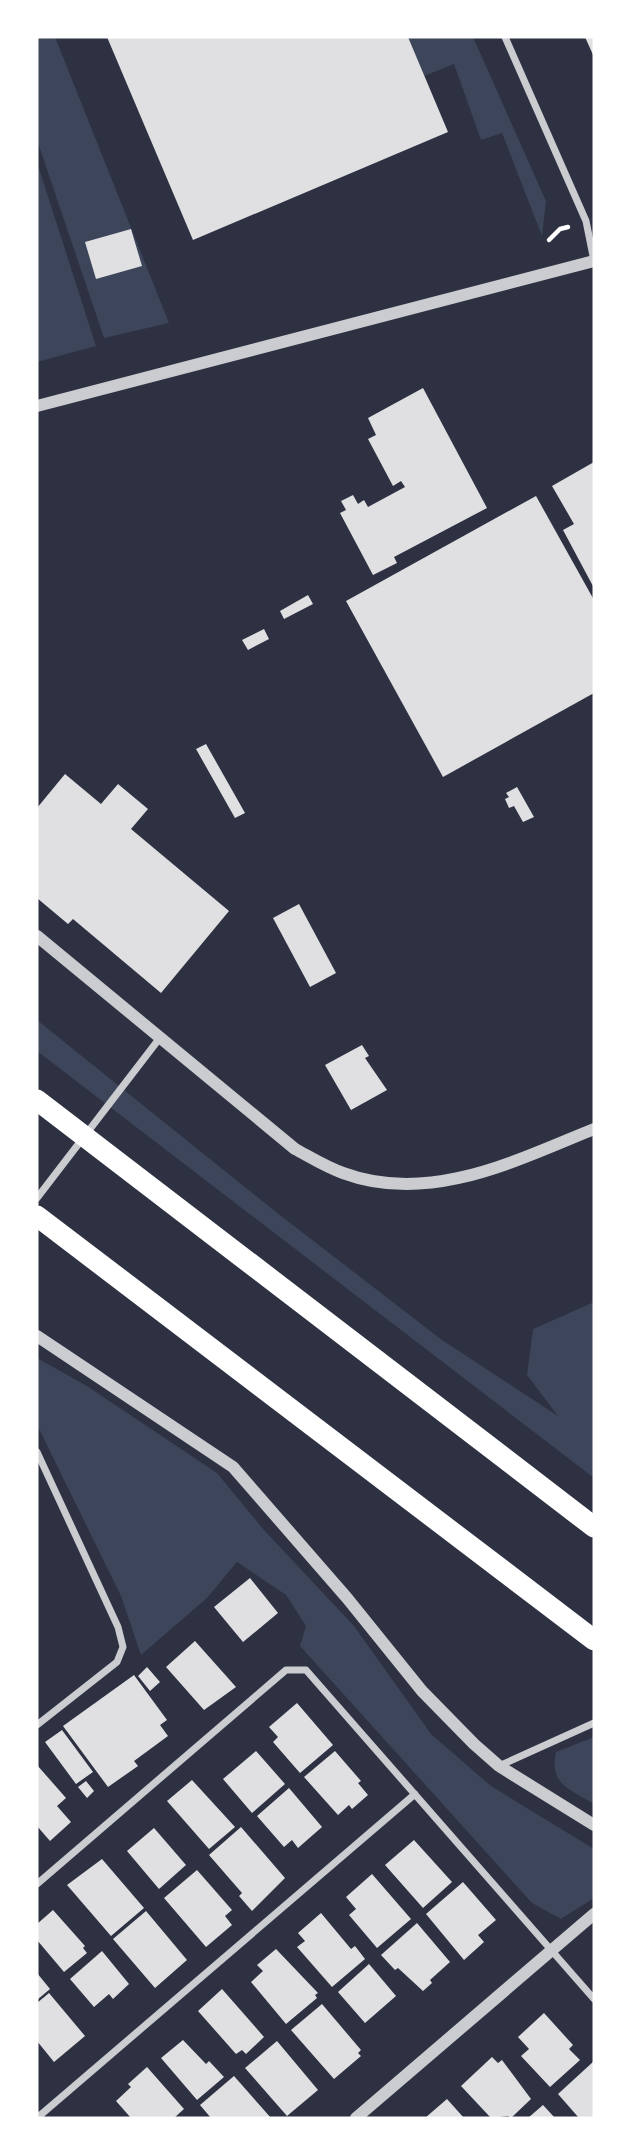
<svg xmlns="http://www.w3.org/2000/svg" width="631" height="2155" font-family="Literata,serif">
  <style>
    .green { fill: #3c4559 }
    .building { fill: #e0e0e3 }
    .lines { fill: none; stroke-linecap: round; stroke-linejoin: round }
    .path { stroke: #fff; stroke-width: 4.5 }
    .minor { stroke: #caccd0; stroke-width: 7 }
    .tertiary { stroke: #caccd0; stroke-width: 12 }
    .motorway { stroke: #fff; stroke-width: 21 }
  </style>
  <rect width="100%" height="100%" fill="#2d3142"/>
  <path class="green" d="M37,37H55L169,323L104,338L37,140Z
    M408,37H473L546,201L542,236L502,133L481,140L454,64L424,76Z
    M37,162L96,346L37,362Z
    M37,1020L276,1212L442,1340L558,1416L527,1375L533,1329L594,1302V1478L37,1051Z
    M37,1358L87,1386L217,1473L264,1530L354,1626L431,1734L491,1786L594,1849V1898L561,1919L532,1903L300,1646L306,1626L286,1595L237,1562L207,1598L141,1655L121,1596L37,1425Z
    M594,1737V1804C570,1789 549,1785 556,1752Z"/>
  <path class="building" d="M107,37H408L448,132L193,240Z
    M585,37H594V57Z
    M131,229L142,266L96,279L85,242Z
    M423,388L487,508L394,557L397,563L373,575L340,513L346,510L341,501L353,495L358,504L364,500L368,507L405,487L401,481L393,486L368,439L376,435L368,418Z
    M594,462V588L563,530L574,524L552,486Z
    M536,496L594,600V693L443,777L346,601Z
    M308,595L313,604L284,619L280,611Z
    M264,629L269,639L248,650L242,640Z
    M206,744L245,813L235,818L196,749Z
    M65,774L101,804L118,784L148,809L131,829L229,911L161,993L73,919L68,924L37,898V808Z
    M517,787L534,817L523,822L514,806L509,808L505,799L509,797L506,793Z
    M299,904L336,973L310,987L273,918Z
    M362,1045L369,1056L365,1058L387,1090L351,1110L325,1065Z
    M250,1578L278,1613L243,1642L214,1607Z
    M195,1641L236,1687L204,1710L166,1667Z
    M147,1667L160,1682L150,1691L138,1676Z
    M134,1675L167,1720L160,1725L168,1736L134,1761L138,1766L108,1787L63,1726Z
    M297,1703L333,1745L300,1773L273,1742L278,1737L269,1727Z
    M62,1730L93,1772L76,1784L45,1742Z
    M256,1751L285,1784L252,1813L223,1779Z
    M335,1751L361,1781L358,1783L368,1795L352,1809L349,1805L338,1815L304,1777Z
    M37,1765L66,1798L57,1806L71,1822L50,1841L37,1826Z
    M192,1780L235,1827L209,1849L167,1801Z
    M86,1781L94,1791L87,1798L78,1787Z
    M289,1788L322,1827L298,1848L292,1840L284,1847L257,1816Z
    M241,1827L285,1878L252,1911L239,1896L242,1893L209,1855Z
    M154,1828L186,1865L159,1889L127,1851Z
    M414,1840L452,1882L423,1908L385,1865Z
    M102,1859L144,1908L111,1936L67,1885Z
    M197,1870L232,1910L225,1916L232,1925L206,1947L164,1898Z
    M372,1874L411,1919L377,1948L349,1915L356,1909L346,1897Z
    M463,1882L496,1920L478,1935L484,1942L464,1960L426,1914Z
    M53,1910L85,1946L83,1948L87,1953L64,1972L37,1940V1924Z
    M146,1911L187,1960L155,1988L113,1939Z
    M321,1913L351,1949L355,1946L365,1959L332,1987L297,1947L305,1941L298,1933Z
    M417,1923L450,1962L430,1980L432,1983L423,1991L398,1968L395,1970L381,1955Z
    M276,1949L318,1993L315,1995L317,1998L286,2024L251,1982L263,1971L257,1965Z
    M102,1951L129,1984L113,1999L109,1994L94,2007L70,1979Z
    M369,1964L396,1996L365,2023L338,1992Z
    M37,1973L50,1989L37,2000Z
    M222,1989L264,2037L246,2054L242,2050L236,2054L198,2011Z
    M49,1993L85,2036L54,2062L37,2041V2003Z
    M322,2004L361,2050L358,2053L361,2056L334,2079L291,2030Z
    M544,2013L573,2045L569,2049L580,2060L550,2087L521,2056L529,2049L518,2037Z
    M183,2040L206,2064L209,2061L224,2077L197,2100L161,2058Z
    M277,2041L318,2090L287,2116L245,2068Z
    M492,2057L498,2063L502,2060L531,2099L511,2118L508,2116L491,2118L461,2086Z
    M594,2061V2118H579L558,2094Z
    M147,2067L184,2109L174,2118H131L116,2101L131,2087L128,2084Z
    M234,2076L271,2118H211L200,2105Z
    M447,2099L464,2118H425Z
    M543,2105L555,2118H528Z"/>
  <g class="lines">
    <path class="path" d="M549,240L560,229L568,227"/>
    <path class="minor" d="M505,37L586,221L594,261
      M37,1198L159,1039
      M37,1452L118,1627L123,1647L117,1662L37,1725
      M499,1766L594,1723
      M37,1884L286,1670H306L594,1999
      M37,2118L415,1794"/>
    <path class="tertiary" d="M37,406L594,261
      M37,936L295,1149C310,1157 326,1167 343,1173C429,1205 515,1161 594,1129
      M37,1336L233,1467L347,1598L422,1691L474,1744L499,1766L594,1825
      M356,2118L594,1914"/>
    <path class="motorway" d="M37,1100L594,1527
      M37,1216L594,1640"/>
  </g>
  <rect width="631" height="2155" fill="none" stroke="#ffffff" stroke-width="77"/>
</svg>
